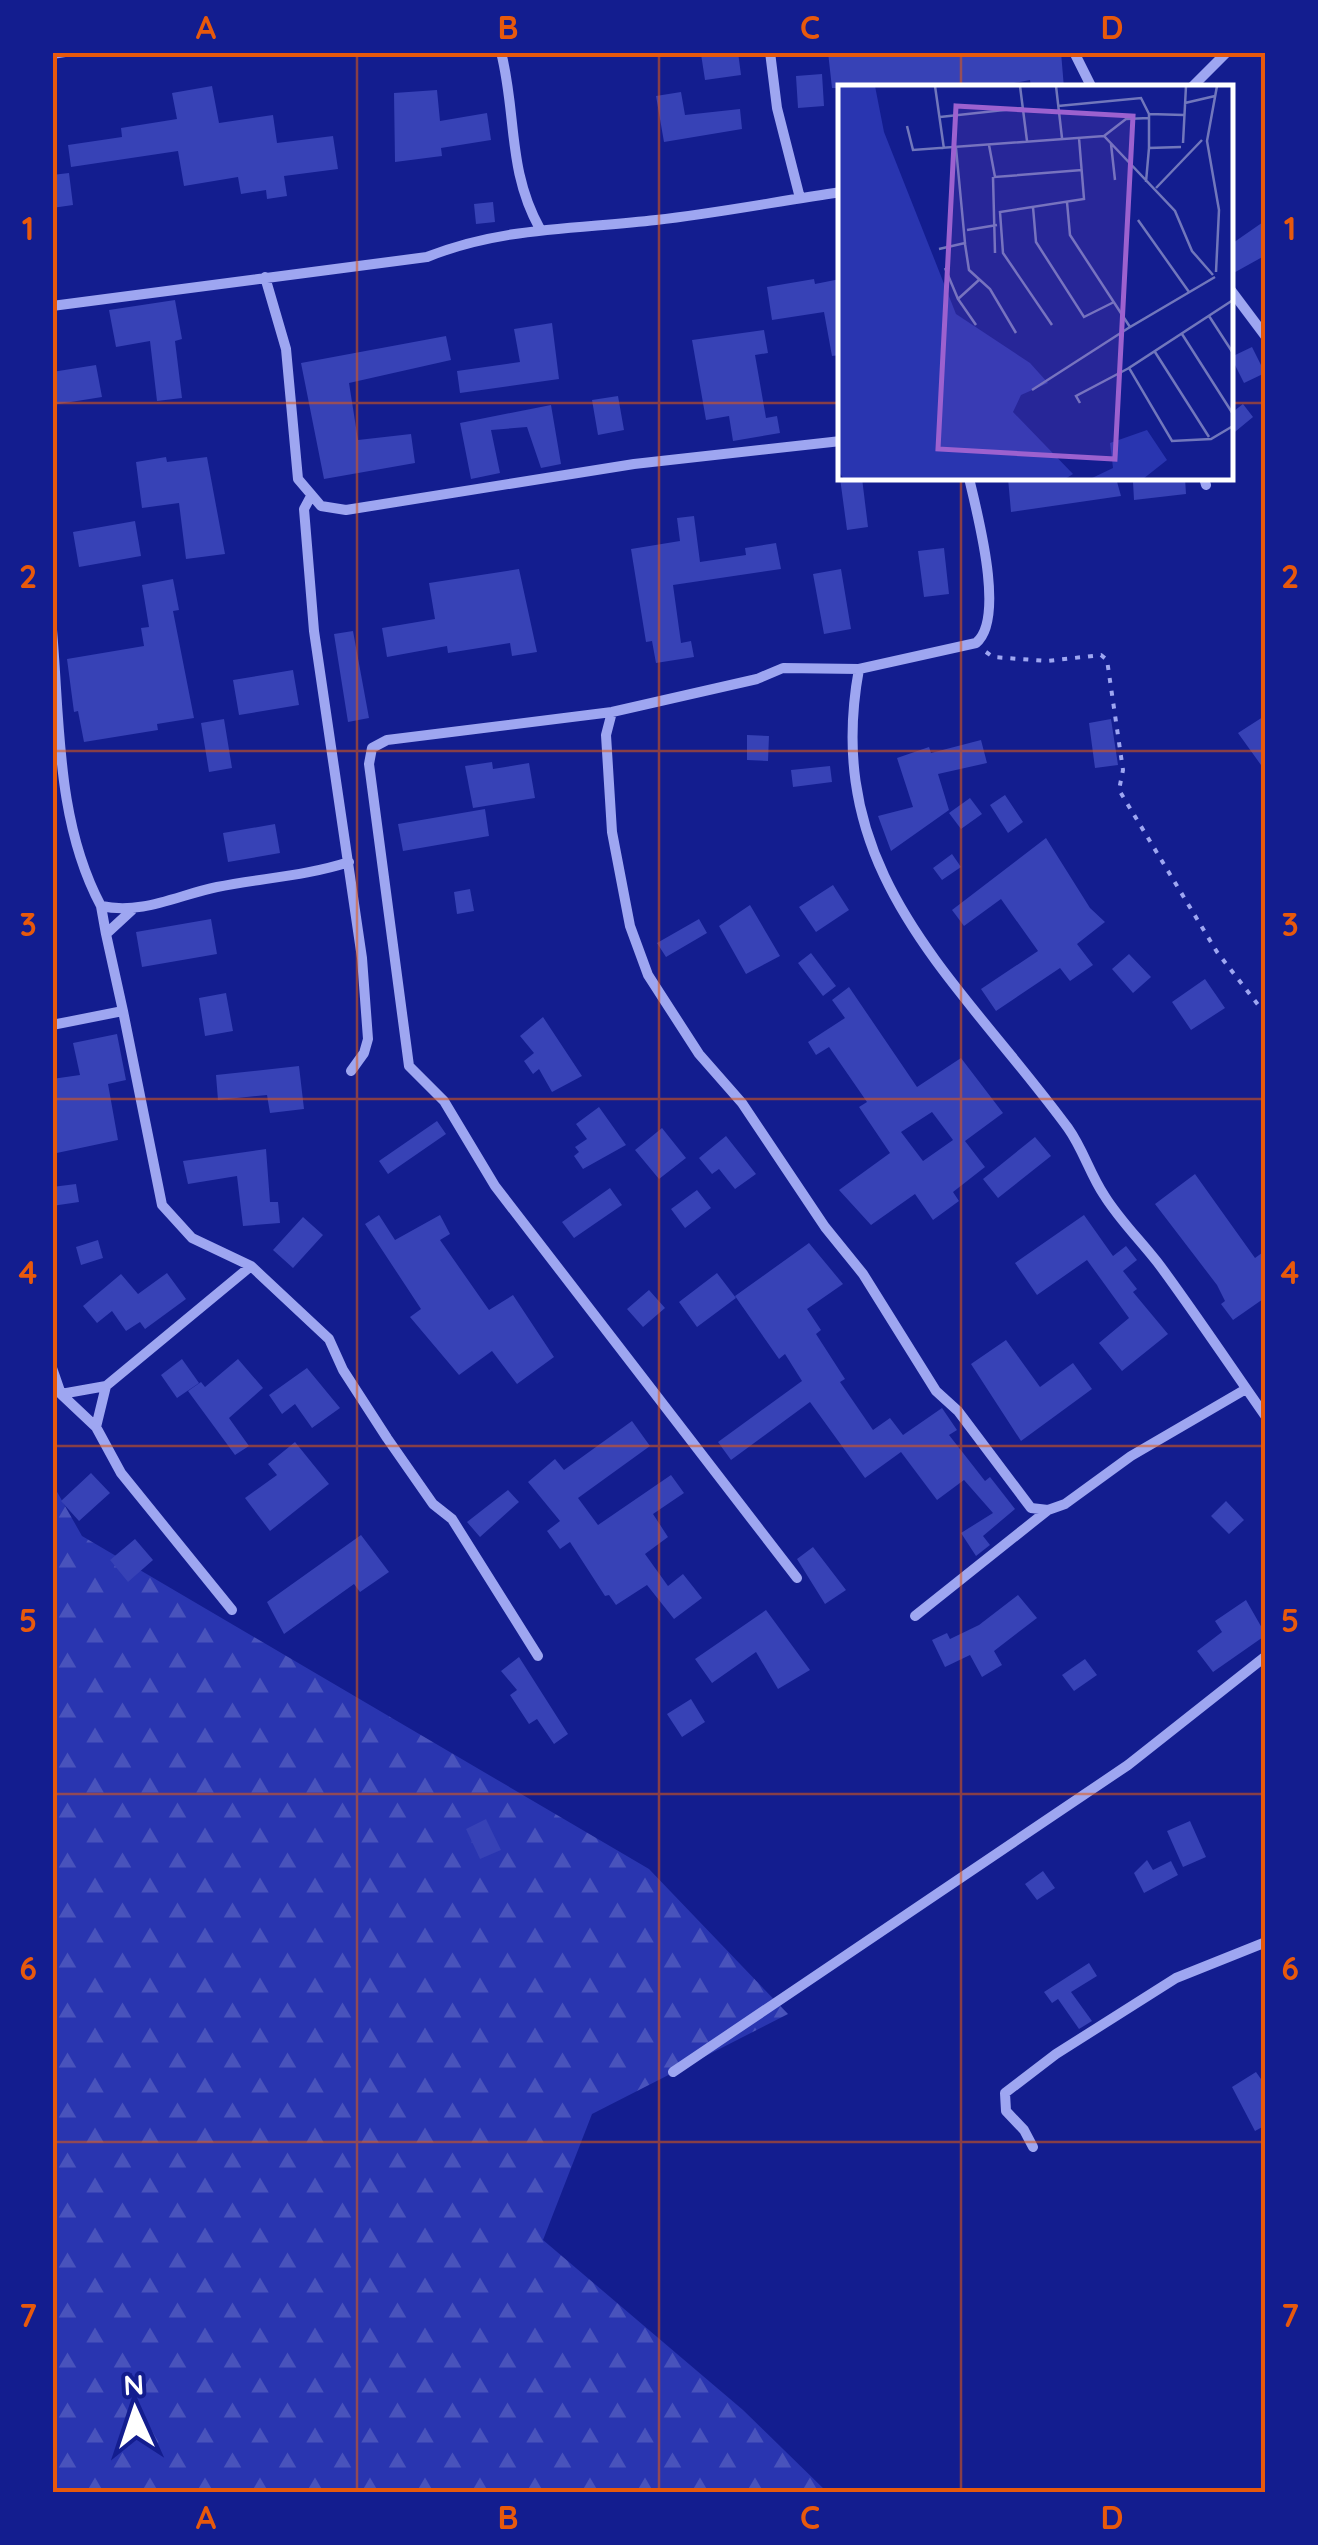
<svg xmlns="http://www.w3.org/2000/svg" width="1318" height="2545" font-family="Quicksand,sans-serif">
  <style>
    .forest { fill: url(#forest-firs) }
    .building { fill: #3742b6; fill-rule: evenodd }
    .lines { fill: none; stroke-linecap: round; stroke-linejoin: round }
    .path { stroke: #9ea6f1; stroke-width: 4; stroke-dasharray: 5 8; stroke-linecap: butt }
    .street { stroke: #9ea6f1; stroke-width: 10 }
    .grid { fill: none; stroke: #e8590c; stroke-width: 2.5; stroke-opacity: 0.55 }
    .inset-road { fill: none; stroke: #7177bc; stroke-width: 2.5 }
    .view { fill: #9c61cf; fill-opacity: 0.15; stroke: #9c61cf; stroke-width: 5 }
    .inset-edge { fill: none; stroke: #fff; stroke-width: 5 }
    .neatline { fill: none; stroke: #e8590c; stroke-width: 4 }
    .grid-label { font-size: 32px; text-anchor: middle; font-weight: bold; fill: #e8590c }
  </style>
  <defs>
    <pattern id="forest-firs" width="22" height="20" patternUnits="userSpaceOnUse" patternTransform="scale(2.5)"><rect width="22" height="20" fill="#2935b0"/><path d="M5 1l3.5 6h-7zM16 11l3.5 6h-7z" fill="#4953bc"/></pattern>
  </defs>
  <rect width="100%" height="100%" fill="#131d8f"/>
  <path class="forest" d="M52,1483L82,1536L649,1869L788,2014L592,2114L543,2240L743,2410L827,2492H53Z"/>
  <path class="building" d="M709,52H738L741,75L705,80L701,54Z
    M828,52H1061L1064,88H1031L1030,80L988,88H832Z
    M822,74L824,106L798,108L796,76Z
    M212,86L219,123L273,115L277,143L333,136L338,169L284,176L287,196L267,199L266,190L241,194L238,177L184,186L178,151L71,167L68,145L122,137L121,128L177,119L172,93Z
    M437,90L440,121L487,113L491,140L441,148L442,156L395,162L394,93Z
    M681,92L685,115L740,109L742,129L664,142L656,96Z
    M69,173L73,205L52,208V175Z
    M493,202L495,222L476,224L474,204Z
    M1266,220V255L1230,275V245Z
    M814,279L815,284L840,279V355L832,356L824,312L772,320L767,287Z
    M175,300L182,339L175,341L182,398L157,401L150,341L116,347L109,310Z
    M552,323L559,379L460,393L457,371L520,362L514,329Z
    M764,330L768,353L755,355L766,418L777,416L780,433L733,441L729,416L706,420L692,340Z
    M446,336L451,360L349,383L358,440L411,434L415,463L324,479L301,363Z
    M1252,347L1265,373L1244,383L1231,357Z
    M96,365L102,397L52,405V372Z
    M618,396L624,430L598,435L592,400Z
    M1243,404L1253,417L1230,436V414Z
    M551,405L561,464L541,468L527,427L491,430L500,473L471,479L460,423Z
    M166,457L167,462L207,457L225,554L186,559L179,503L142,508L136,462Z
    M840,478H862L868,527L847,530Z
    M1008,478H1116L1121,496L1011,512Z
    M1185,478L1186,494L1134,500L1133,482Z
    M694,516L700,562L746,555L745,548L776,543L781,569L673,585L681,643L691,641L694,657L656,663L652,641L646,642L631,549L680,541L677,518Z
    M135,521L141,556L79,567L73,532Z
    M944,548L949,594L924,597L918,551Z
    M519,569L537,652L512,656L510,643L448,653L447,646L387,657L382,628L435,619L429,583Z
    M841,569L851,629L824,634L813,574Z
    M173,579L179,610L173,611L194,718L157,724L158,730L84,742L78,711L74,712L67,659L144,646L141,628L149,627L142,585Z
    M353,631L369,718L348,722L334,634Z
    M293,670L299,705L239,715L233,680Z
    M1266,715V772L1238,733Z
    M224,719L232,768L209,772L201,723Z
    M1111,719L1118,765L1095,768L1089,723Z
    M747,735L769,736L768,761L747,760Z
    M981,740L987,763L938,774L949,810L891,851L878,816L913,807L897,758L929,747L931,753Z
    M492,762L493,769L529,763L535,798L473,808L465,766Z
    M830,766L832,782L793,787L791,770Z
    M1005,795L1023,822L1008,833L990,805Z
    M970,798L982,814L961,829L949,813Z
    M485,809L489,836L403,851L398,824Z
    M275,824L280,853L228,862L223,833Z
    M1046,838L1090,908L1105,922L1077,944L1093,965L1070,981L1060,968L996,1011L981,989L1038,951L1001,899L964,926L952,910Z
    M952,854L961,867L942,880L933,868Z
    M833,885L849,910L816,932L799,907Z
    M470,889L474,911L457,914L454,892Z
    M750,905L780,956L746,974L719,926Z
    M211,919L217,954L142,967L136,932Z
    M699,919L707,933L666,957L657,943Z
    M811,953L836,986L823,996L798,963Z
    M1129,954L1151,977L1133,993L1112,969Z
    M1205,979L1225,1008L1191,1030L1172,1002Z
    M849,987L917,1087L961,1058L1003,1113L965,1141L985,1167L953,1192L959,1201L933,1220L915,1194L871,1225L839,1190L890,1153L859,1107L867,1102L829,1047L816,1055L808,1042L845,1018L832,1000ZM932,1112L953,1140L923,1161L901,1132Z
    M226,993L233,1031L205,1036L199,998Z
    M543,1017L582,1076L552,1092L539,1069L533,1074L524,1061L534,1053L520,1036Z
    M117,1034L126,1080L108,1084L118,1140L52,1154V1079L80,1075L73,1043Z
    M299,1066L304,1109L270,1113L267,1095L218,1100L216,1075Z
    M599,1107L626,1145L583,1169L574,1156L579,1152L575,1147L587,1139L576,1124Z
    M437,1121L446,1134L388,1174L379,1161Z
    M662,1128L686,1158L659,1179L635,1150Z
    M726,1136L756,1174L735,1189L719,1169L712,1174L699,1158Z
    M1035,1137L1051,1156L998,1198L983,1179Z
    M266,1149L270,1202H278L280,1223L243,1226L237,1176L188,1184L183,1161Z
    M1195,1174L1255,1258L1266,1250V1297L1233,1320L1221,1304L1225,1301L1217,1285L1155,1204Z
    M76,1184L79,1202L52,1206V1187Z
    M610,1188L622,1205L574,1238L562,1222Z
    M697,1190L711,1208L685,1228L671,1209Z
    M379,1215L395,1240L440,1215L450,1234L440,1240L489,1310L513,1295L554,1357L517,1384L492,1351L459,1375L410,1317L421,1309L365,1224Z
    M1084,1215L1113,1256L1126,1246L1137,1260L1123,1271L1137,1289L1133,1292L1168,1334L1122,1371L1099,1343L1129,1318L1087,1260L1037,1295L1015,1263Z
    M303,1217L323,1235L293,1268L273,1250Z
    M98,1240L103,1258L81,1265L76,1247Z
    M809,1243L843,1284L807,1309L821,1330L816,1334L845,1379L840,1382L873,1430L890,1418L903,1435L942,1408L957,1430L949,1435L985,1481L990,1477L1015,1509L983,1536L990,1545L976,1556L961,1533L993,1513L964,1480L937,1500L901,1452L865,1478L810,1402L731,1460L718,1442L802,1381L785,1354L779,1359L735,1296Z
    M167,1273L186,1299L145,1329L140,1322L126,1331L112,1311L97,1323L83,1306L121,1274L138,1294Z
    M717,1273L736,1298L697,1327L679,1302Z
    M649,1290L665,1308L643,1327L627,1309Z
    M1006,1340L1040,1387L1073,1363L1092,1389L1021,1441L971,1364Z
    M182,1359L199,1383L177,1398L161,1375Z
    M238,1359L263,1388L229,1418L249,1446L235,1455L188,1391L201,1382L205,1387Z
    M307,1368L340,1408L312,1428L295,1404L282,1414L269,1395Z
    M632,1421L650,1446L578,1498L598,1525L671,1475L684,1493L653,1514L668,1537L645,1554L668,1586L683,1574L702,1598L674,1619L647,1585L616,1605L609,1595L605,1596L570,1542L560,1549L547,1531L560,1521L528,1482L555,1459L564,1470Z
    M295,1442L329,1484L270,1531L245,1498L277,1475L268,1464Z
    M91,1473L110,1493L79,1521L61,1501Z
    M508,1490L519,1502L480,1537L467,1522Z
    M1226,1501L1244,1520L1229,1534L1211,1516Z
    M361,1535L389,1572L360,1592L354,1584L284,1634L267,1602Z
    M135,1539L153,1560L128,1582L110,1560Z
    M813,1547L846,1590L825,1604L797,1559Z
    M1018,1595L1037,1618L994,1651L1002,1665L982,1677L970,1655L945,1667L932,1640L947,1633L950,1639L979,1625Z
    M1246,1600L1266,1635L1213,1672L1197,1651L1222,1632L1215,1621Z
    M766,1610L810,1670L778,1689L756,1652L712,1683L695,1659Z
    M519,1657L568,1734L554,1744L537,1719L529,1724L510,1695L517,1690L501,1671Z
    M1085,1659L1097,1675L1074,1691L1062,1675Z
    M691,1699L705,1722L682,1737L667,1714Z
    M486,1819L501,1850L480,1859L466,1829Z
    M1190,1821L1206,1857L1183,1867L1167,1831Z
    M1147,1860L1153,1870L1171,1861L1178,1875L1144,1893L1134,1873Z
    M1043,1871L1055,1888L1037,1900L1025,1884Z
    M1089,1963L1097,1976L1071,1992L1092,2021L1079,2029L1058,1999L1052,2003L1044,1992Z
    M1256,2072L1266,2086V2125L1255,2131L1232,2087Z"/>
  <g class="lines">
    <path class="path" d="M986,652L993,657L1047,661L1101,655L1107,660L1123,770L1119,790L1217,952L1266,1015"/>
    <path class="street" d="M501,52C517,115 507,170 540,229
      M770,52L777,108L800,198
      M1074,52L1092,88
      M52,54L65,52
      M1191,88L1227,52
      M265,277L286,349L298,479L321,506L346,510L634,464L841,441
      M1230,289L1266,337
      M52,306L427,257C501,227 578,229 656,220C718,213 779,201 841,192
      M1204,478L1206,485
      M311,496L304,509L314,631L362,958L368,1039L364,1053L351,1071
      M52,630C60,722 56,822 101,906C142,915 178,895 217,887C262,878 306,876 349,862
      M859,669C821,875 958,978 1068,1128C1083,1149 1090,1174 1104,1195C1120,1221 1143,1243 1161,1267C1197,1316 1231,1367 1266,1417
      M612,712L606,735L612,832L630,926L648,975L699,1054L742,1103L825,1227L863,1274L936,1391L958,1411L1031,1508L1048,1510L1065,1504L1131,1456L1246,1389
      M101,906L106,934
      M123,1011L162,1205L192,1238L251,1266L329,1339L343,1370L387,1438L433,1504L452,1519L538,1656
      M52,1025L123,1011L106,934L132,910
      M52,1368L61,1394L96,1427
      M61,1394L106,1386
      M797,1578L495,1186L444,1101L409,1066L369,764L372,748L387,740L612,712L757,679L783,668L859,669L976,643C1006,619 977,513 969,478
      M232,1610L121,1473L96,1427L106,1386L251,1266
      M915,1616L1048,1510
      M673,2072L1128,1765L1266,1656
      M1033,2147L1024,2130L1006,2111L1005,2093L1056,2054L1176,1978L1266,1942"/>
  </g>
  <path class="grid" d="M357,52V2492M659,52V2492M961,52V88M52,403H841M1230,403H1266M961,478V2492M52,751H1266M52,1099H1266M52,1446H1266M52,1794H1266M52,2142H1266"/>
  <g transform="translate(838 85)">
    <rect width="395" height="395" fill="#131d8f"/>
    <path d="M0,1H37L46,47L118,229L192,278L210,298L183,310L175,327L235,389L227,394H6L0,386ZM309,345L329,375L305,394H252L275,383L272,358Z" fill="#2935b0"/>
    <path class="inset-road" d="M97,1L106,64M182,1L189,56M218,1L224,53M347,18L377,11M220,21L303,13L311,29V63M311,29L346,30M102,32L184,23M69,41L75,65L266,51L337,126L354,166L375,190M266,51L288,34L311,33M345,58L348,1M273,59L277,95M151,60L157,92L244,85M155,92L157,168M308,97L311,63L343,62M318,103L364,55M229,117L232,150L292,242L377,192M195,122L198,157L246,232L276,217M300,135L351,207M129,145L159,140M127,159L131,185L152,204L178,248M101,164L127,158L118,63M107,183L120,214M378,187L381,125L369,56L379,1M395,215L291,283L334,356L373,354L395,341M371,231L395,268M138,240L120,214L142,194M214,240L165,168L162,127L246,114L241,53M344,249L395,329M317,267L371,352M194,305L292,242M242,318L238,311L291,283"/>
    <path class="view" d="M118,21L295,31L277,374L100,364Z"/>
    <rect width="395" height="395" class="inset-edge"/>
  </g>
  <rect width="1318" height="2545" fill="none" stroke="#131d8f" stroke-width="110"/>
  <g transform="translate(135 2410) rotate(357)" stroke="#131d8f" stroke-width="8" paint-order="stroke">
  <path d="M0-8L18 38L0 25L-18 38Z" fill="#ffffff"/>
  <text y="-15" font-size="28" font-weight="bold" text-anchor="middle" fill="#ffffff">N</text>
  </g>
  <rect x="55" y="55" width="1208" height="2435" class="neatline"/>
  <g class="grid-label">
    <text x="206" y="39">A</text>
    <text x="508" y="39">B</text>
    <text x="810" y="39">C</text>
    <text x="1112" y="39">D</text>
    <text x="28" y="240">1</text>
    <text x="1290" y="240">1</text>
    <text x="28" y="588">2</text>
    <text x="1290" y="588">2</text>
    <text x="28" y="936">3</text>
    <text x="1290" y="936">3</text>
    <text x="28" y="1284">4</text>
    <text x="1290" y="1284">4</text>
    <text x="28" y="1632">5</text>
    <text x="1290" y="1632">5</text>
    <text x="28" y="1980">6</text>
    <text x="1290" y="1980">6</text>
    <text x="28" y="2327">7</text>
    <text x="1290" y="2327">7</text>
    <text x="206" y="2529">A</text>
    <text x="508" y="2529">B</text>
    <text x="810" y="2529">C</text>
    <text x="1112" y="2529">D</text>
  </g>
</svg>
